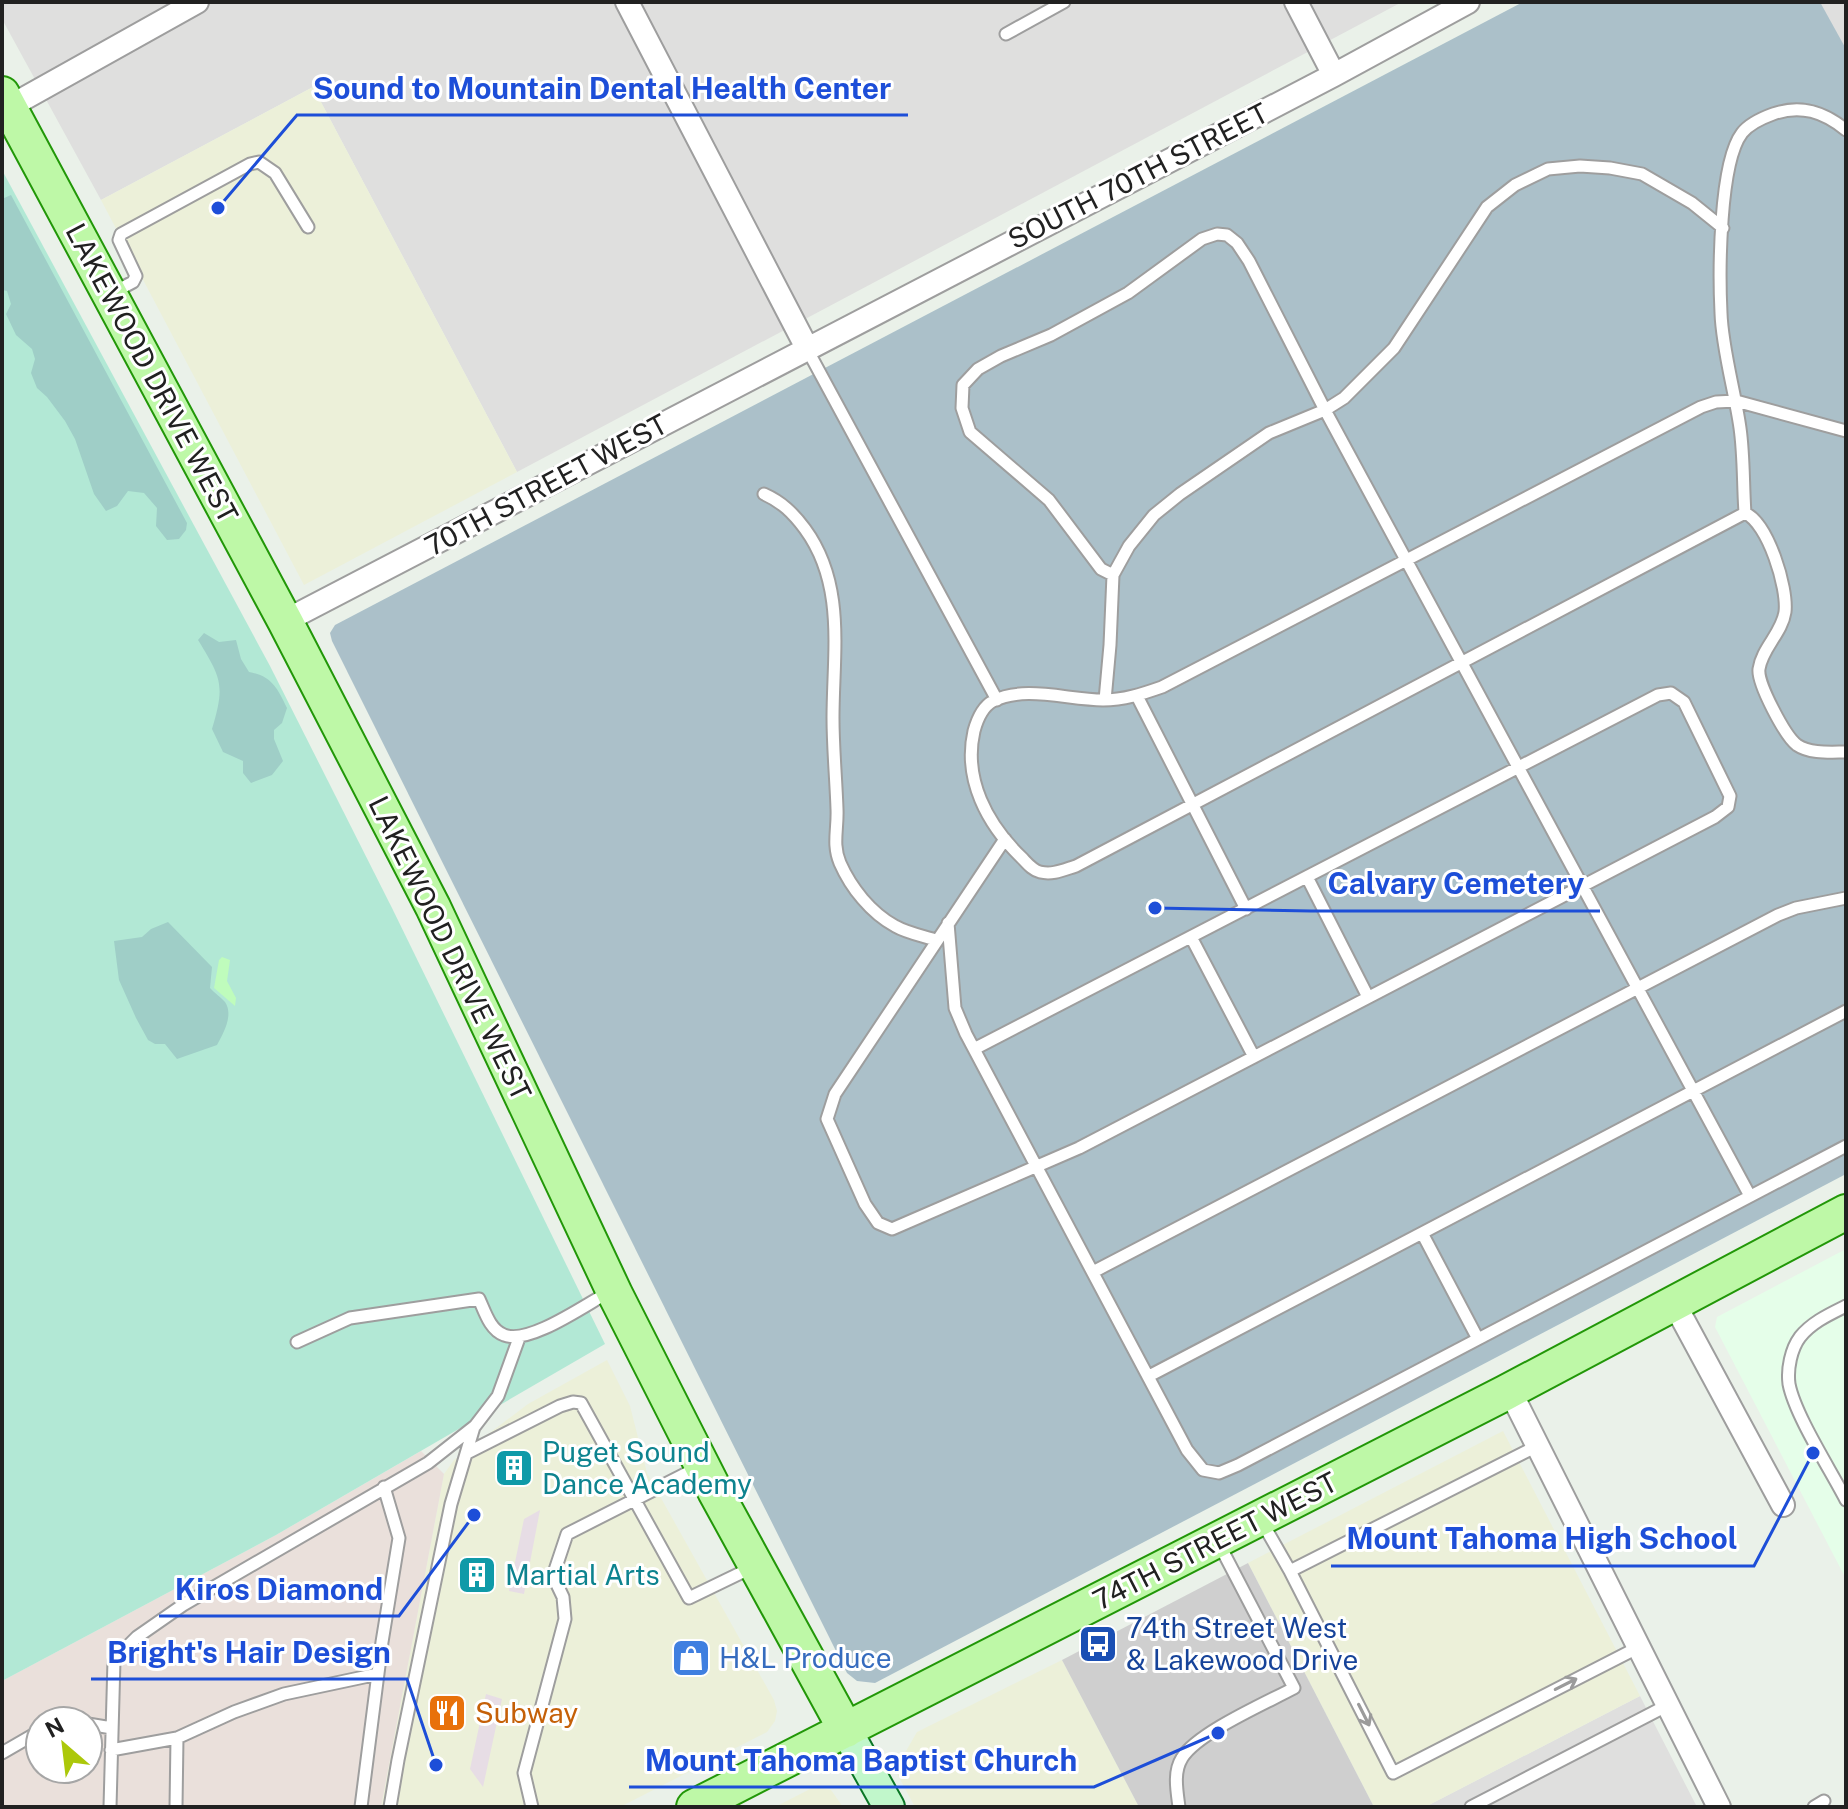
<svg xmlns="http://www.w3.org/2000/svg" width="1848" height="1809" font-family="'Public Sans',sans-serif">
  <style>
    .residential { fill: #dfdfde }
    .commercial { fill: #ecf0d9 }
    .industrial { fill: #eae0db; fill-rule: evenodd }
    .education { fill: #e5fee9 }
    .religious { fill: #cfcfcf }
    .grass { fill: #b2e8d5 }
    .forest { fill: #9fcec7 }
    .sand { fill: #bffcbc }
    .cemetery { fill: #abc0c9 }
    .plaza { fill: #e7dde5 }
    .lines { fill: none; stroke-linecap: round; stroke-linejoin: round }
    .service-casing { stroke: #9e9e9e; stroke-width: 15 }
    .minor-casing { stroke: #9e9e9e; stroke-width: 26 }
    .secondary-casing { stroke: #0b7626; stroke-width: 34 }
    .primary-casing { stroke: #229708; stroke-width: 38 }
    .service { stroke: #fff; stroke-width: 11 }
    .minor { stroke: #fff; stroke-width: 22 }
    .secondary { stroke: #c1f7cb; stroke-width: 30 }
    .primary { stroke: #bef8a7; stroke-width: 34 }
    .oneway { stroke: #9b9b9b }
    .labels { text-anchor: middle; stroke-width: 6; stroke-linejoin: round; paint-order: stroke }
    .street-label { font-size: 28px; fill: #212121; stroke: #fff }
    .culture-label { font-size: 28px; fill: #0d838f; stroke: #fff; text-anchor: start }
    .transit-label { font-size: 28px; fill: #164399; stroke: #fff; text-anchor: start }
    .shop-label { font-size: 28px; fill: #366cbe; stroke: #fff; text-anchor: start }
    .food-label { font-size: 28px; fill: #c56008; stroke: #fff; text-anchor: start }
    .leader { fill: none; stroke: #1d4ed8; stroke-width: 3 }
    .callout-dot { fill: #1d4ed8; stroke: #fff; stroke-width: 3 }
    .callout-label { font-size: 30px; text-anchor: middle; font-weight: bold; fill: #1d4ed8; stroke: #fff; stroke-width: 6; stroke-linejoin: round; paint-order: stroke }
  </style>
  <rect width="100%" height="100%" fill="#eaf1e9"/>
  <path class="residential" d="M2,2H1402L517,472L313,87L101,200L2,19Z
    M1817,2H1846V55Z
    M1640,1696L1697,1807H1425Z"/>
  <path class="commercial" d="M313,87L517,472L304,585L101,200Z
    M607,1360L630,1406L647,1473L774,1700L777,1711L775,1721L767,1732L620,1807H381L444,1474L454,1460L528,1404Z
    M1503,1431L1640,1696L1425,1807H1374L1248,1563Z
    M1062,1660L1139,1807H915L895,1770L917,1732Z
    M814,1787L831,1790L843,1807H775Z"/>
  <path class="industrial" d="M421,1451L444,1474L381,1807H2V1681L276,1535ZM40,1721H88V1769H40Z"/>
  <path class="education" d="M1846,1249V1579L1715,1327L1717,1317Z"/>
  <path class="religious" d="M1248,1563L1374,1807H1139L1062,1660Z"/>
  <path class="grass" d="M2,170L270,666L392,908L605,1344L276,1535L2,1681Z"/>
  <path class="forest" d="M11,195L187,523L186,530L179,539L167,540L156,526L157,508L144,493L128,491L117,506L106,511L94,494L75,439L65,421L47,397L37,388L31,373L35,359L32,349L16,335L6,314L11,304L7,291L2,290V199Z
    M204,633L219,642L236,640L241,659L249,672C271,676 277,687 287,708L282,723L274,730V739L283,761L272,775L251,783L243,773V761L223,752L212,729C225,685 222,679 198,640Z
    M168,922L212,967L210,988C214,993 221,997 225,1002C234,1015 223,1034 217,1045L177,1059L165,1044H155L148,1040L136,1018L119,980L114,941L142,937L151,929Z"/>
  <path class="sand" d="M222,957L230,960L227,981L236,998L235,1006L214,988L219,960Z"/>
  <path class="cemetery" d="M1523,2H1820L1846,49V1174L875,1683L857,1681L847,1673L332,641L330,633L335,625Z"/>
  <path class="plaza" d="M540,1510L524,1594L509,1591L524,1519Z
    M486,1694L502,1699L483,1787L470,1769Z"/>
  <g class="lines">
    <g class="service-casing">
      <path id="service" d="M1006,34L1064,2
        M114,292L133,282L136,276L119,240L121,234L250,164L259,162L275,173L308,227
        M807,349L997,700
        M764,494C782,502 793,513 805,529C846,585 833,653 833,718C833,748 836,779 837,809C838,829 832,844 840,863C851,888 871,913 895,926C907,933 923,936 936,940
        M1745,513L1076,866C1063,870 1053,875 1040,872C1032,870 1027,863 1021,857C987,824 963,779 974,731C977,720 982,707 993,701C1025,685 1068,700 1103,700C1124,700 1142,694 1162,687L1701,407L1716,402L1736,401L1846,431
        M1745,513C1743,485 1744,456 1740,428C1735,392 1722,348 1721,313C1719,273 1719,163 1742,133C1749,124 1762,118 1773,114C1801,104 1824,112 1846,130
        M1745,513C1768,523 1788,588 1785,612C1782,633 1762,648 1759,669C1757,683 1785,736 1797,745C1810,754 1831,752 1846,752
        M1113,575L1101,569L1049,500L970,432L962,408L963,385L978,369L1001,356L1051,335L1128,293L1202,239L1217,234L1227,235L1237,243L1249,261L1325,410L1750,1196
        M1137,696L1246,909
        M1105,700L1110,645L1113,575L1129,546L1154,515L1180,494L1269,433L1325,410L1344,398L1394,348L1487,207L1515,185L1548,169L1580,166L1610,168L1642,174L1692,203L1723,228
        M1307,877L1368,997
        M948,923L955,1008L966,1034L1187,1450L1203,1470L1219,1473L1238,1465L1846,1146
        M1191,937L1254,1057
        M974,1049L1658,695L1671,693L1684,702L1730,796L1728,807L1715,817L1079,1148L892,1229L878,1223L865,1204L827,1119L835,1094L1005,839
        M1422,1233L1478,1339
        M1093,1272L1778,915L1796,908L1846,898
        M1846,1306C1830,1314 1812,1322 1800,1337C1791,1349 1787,1369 1789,1384C1795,1415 1830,1469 1846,1500
        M297,1342L350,1318L479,1299C485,1312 490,1330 504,1335C529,1345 585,1305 609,1292
        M1149,1376L1846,1011
        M467,1453L560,1406L573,1402L581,1403L689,1598L751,1568
        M1262,1522L1290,1571L1537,1446
        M1290,1571L1393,1773L1639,1647
        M88,1724L112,1728
        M111,1750L177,1738L234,1712L284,1694L378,1674
        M2,1753L40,1731
        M110,1807L114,1660L137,1637L183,1605L428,1463L475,1426L498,1396L519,1338
        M176,1807L177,1738
        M361,1807L382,1642L399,1538L384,1487
        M390,1807L398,1760L451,1504L474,1427
        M532,1807L524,1773L565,1619L563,1597L553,1576L567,1534L699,1467
        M1179,1807C1177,1791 1173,1772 1182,1758C1197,1733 1266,1703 1294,1688L1219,1544
        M1471,1807L1668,1705
        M1814,1807L1824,1801"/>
    </g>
    <g class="minor-casing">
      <path id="minor" d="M627,2L807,348
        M1296,2L1334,75
        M9,107L197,2
        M285,621L1334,75L1468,2
        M1674,1303L1783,1505
        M1510,1391L1719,1807"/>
    </g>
    <g class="secondary-casing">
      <path id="secondary" d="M846,1730L889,1807"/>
    </g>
    <g class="primary-casing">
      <path id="primary" d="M2,94L285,621L433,907L615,1294L715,1491L846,1730
        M694,1807L1505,1393L1846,1212"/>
    </g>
    <use href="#service" class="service"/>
    <use href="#minor" class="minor"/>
    <use href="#secondary" class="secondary"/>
    <use href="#primary" class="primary"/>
  </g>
  <defs><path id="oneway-shaft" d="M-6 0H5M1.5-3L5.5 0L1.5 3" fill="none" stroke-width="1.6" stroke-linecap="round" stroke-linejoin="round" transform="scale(2)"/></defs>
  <g class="oneway">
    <use href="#oneway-shaft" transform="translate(1566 1684) rotate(-27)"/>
    <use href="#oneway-shaft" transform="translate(1364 1715) rotate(63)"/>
  </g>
  <defs>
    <g id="building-square" transform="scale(2)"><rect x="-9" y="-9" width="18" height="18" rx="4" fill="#0f9aa8" stroke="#fff"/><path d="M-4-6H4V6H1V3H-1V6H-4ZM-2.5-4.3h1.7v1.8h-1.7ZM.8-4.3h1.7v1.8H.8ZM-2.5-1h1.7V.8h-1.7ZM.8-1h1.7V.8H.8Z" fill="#fff"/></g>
    <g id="bus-square" transform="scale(2)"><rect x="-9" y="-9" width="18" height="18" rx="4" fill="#1a4fb4" stroke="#fff"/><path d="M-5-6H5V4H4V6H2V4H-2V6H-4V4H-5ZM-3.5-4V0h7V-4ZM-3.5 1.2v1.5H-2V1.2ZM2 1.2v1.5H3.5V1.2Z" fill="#fff"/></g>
    <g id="shop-square" transform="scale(2)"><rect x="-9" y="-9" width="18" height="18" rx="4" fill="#3f7fe0" stroke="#fff"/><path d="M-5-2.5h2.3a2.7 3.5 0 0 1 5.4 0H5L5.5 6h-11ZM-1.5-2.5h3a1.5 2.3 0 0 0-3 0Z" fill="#fff"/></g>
    <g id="restaurant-square" transform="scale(2)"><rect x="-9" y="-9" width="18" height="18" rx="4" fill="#e8710a" stroke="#fff"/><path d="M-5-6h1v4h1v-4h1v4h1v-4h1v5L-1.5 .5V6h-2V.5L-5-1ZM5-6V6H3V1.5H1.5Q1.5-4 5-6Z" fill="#fff"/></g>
  </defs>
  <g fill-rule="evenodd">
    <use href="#building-square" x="514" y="1468"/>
    <use href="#building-square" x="477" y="1575"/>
    <use href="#bus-square" x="1098" y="1644"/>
    <use href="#shop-square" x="691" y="1658"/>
    <use href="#restaurant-square" x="447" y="1713"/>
  </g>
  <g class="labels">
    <g class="street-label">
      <text transform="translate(1138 176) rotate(-27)" y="10">SOUTH 70TH STREET</text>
      <text transform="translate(152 373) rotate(62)" y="10">LAKEWOOD DRIVE WEST</text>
      <text transform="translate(546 485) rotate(-28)" y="10">70TH STREET WEST</text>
      <text transform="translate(450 948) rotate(64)" y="10">LAKEWOOD DRIVE WEST</text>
      <text transform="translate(1215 1541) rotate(-27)" y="10">74TH STREET WEST</text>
    </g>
    <g class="culture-label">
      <text x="542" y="1462">Puget Sound<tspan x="542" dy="32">Dance Academy</tspan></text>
      <text x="505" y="1585">Martial Arts</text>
    </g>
    <g class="transit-label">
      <text x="1126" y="1638">74th Street West<tspan x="1126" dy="32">&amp; Lakewood Drive</tspan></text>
    </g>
    <g class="shop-label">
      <text x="719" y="1668">H&amp;L Produce</text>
    </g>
    <g class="food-label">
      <text x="475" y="1723">Subway</text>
    </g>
  </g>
  <path class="leader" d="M218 208L297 115H908M1155 908L1311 911H1600M1813 1453L1754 1566H1331M474 1515L399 1616H159M436 1765L407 1679H91M1218 1733L1094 1787H629"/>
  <g class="callout-dot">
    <circle cx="218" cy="208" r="8"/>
    <circle cx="1155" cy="908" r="8"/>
    <circle cx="1813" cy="1453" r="8"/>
    <circle cx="474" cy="1515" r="8"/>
    <circle cx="436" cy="1765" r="8"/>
    <circle cx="1218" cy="1733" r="8"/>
  </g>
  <g class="callout-label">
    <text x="602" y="99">Sound to Mountain Dental Health Center</text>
    <text x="1456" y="894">Calvary Cemetery</text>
    <text x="1542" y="1549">Mount Tahoma High School</text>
    <text x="279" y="1600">Kiros Diamond</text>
    <text x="249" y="1663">Bright's Hair Design</text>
    <text x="861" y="1771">Mount Tahoma Baptist Church</text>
  </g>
  <rect width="1848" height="1809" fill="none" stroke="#212121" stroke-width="8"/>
  <g transform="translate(64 1745) rotate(332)"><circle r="38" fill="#ffffff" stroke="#a6a6a6" stroke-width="2"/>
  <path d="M0-6L14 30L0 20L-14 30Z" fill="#acc80a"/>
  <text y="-12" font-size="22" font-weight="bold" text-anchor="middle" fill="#212121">N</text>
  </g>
</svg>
